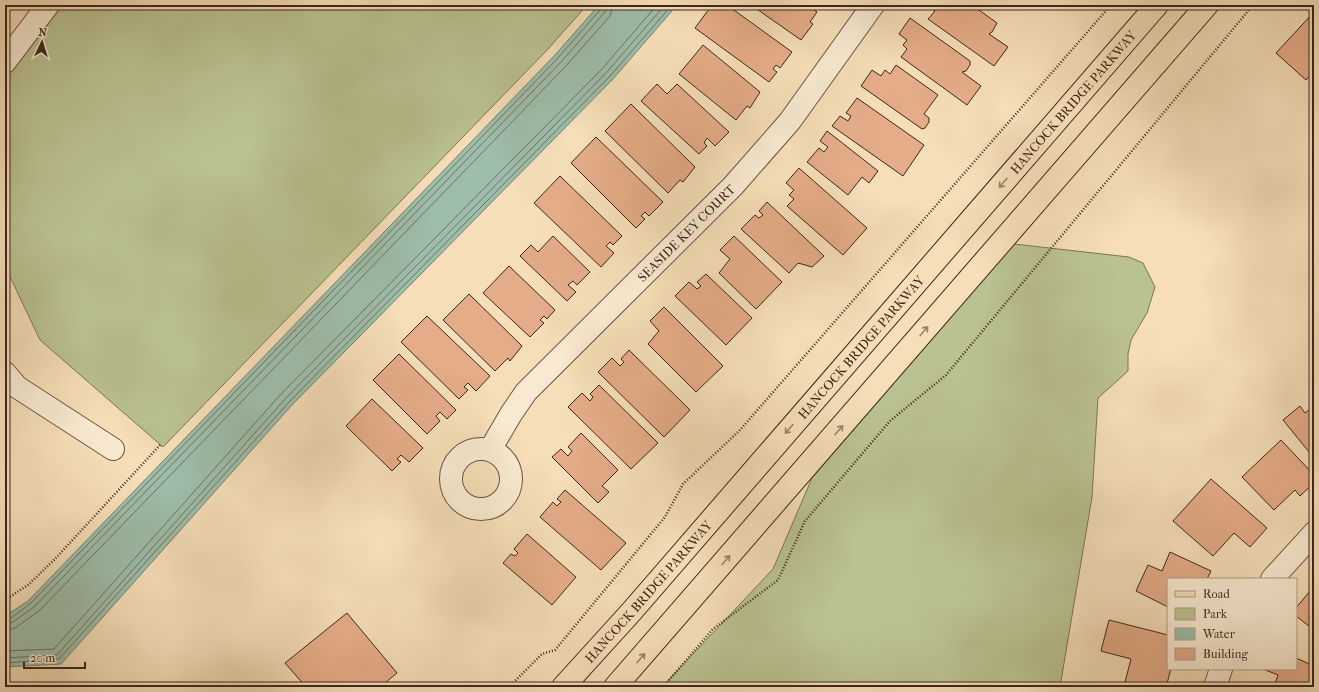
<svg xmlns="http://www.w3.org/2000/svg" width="1319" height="692" font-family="'IM FELL French Canon',serif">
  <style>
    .green { fill: #bac290; stroke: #7c7456 }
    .water { fill: #9dbdaa; stroke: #778171 }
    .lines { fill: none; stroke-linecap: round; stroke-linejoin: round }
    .shore { stroke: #6e7263; stroke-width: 1 }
    .building { fill: #e4ac88; stroke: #3e261c }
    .minor-casing { stroke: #6c5443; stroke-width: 24 }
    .major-casing { stroke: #3e261c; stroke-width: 24 }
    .path { stroke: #3e261c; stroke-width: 2.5; stroke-dasharray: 1 2; stroke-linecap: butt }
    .minor { stroke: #f8ead1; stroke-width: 22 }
    .major { stroke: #f5deb8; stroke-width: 22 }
    .oneway { stroke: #9a826a }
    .labels { text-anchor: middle; stroke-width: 3; stroke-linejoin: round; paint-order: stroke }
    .street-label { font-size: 13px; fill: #3e261c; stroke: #f8ead1 }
  </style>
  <rect width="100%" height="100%" fill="#f5deb8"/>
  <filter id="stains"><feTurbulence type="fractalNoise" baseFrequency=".005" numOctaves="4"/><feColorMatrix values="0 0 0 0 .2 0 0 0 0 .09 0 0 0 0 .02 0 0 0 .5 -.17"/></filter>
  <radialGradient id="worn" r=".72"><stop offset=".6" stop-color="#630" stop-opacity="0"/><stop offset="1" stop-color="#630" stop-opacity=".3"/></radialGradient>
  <path class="green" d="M59,5H587L548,49L163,447L40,340L5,266V69Z
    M1014,244L1129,257L1143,263L1155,287L1147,313L1131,340L1128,354V371L1098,398L1092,497L1060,687H662L773,569L812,478Z"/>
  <path class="water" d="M599,5H677L613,79L292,405L61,664L5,667V616L28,601L554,56Z"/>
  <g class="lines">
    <path class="shore" d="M5,620L11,618L31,603L557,59L601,9L602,5
      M5,625L13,622L34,607L561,62L605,12L607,5
      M5,631L15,628L39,611L565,67L610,16L613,5
      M5,651L54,649L281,394L602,69L657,5
      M5,658L57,655L286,398L606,73L665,5
      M5,663L59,659L289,402L610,76L672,5"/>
  </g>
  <path class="building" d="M712,5H727L792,52L780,68L776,65L773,69L777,72L769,82L695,28Z
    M751,5H807L817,12L810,22L813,24L801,40Z
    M932,5H972L997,23L992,32L989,34L1008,47L994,66L928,19L935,11L930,7Z
    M1314,12V71L1306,80L1276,53Z
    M910,18L970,61V65L966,71L962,72L981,86L967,105L901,57L907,49L903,45L907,40L899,34Z
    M703,45L760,92L750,108L747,106L736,120L679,74Z
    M896,65L938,95L924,114L929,118V122L925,128L922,129L861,86L872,70L881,76L885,70L890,74Z
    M657,84L667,94L677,84L729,132L715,146L707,138L704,143L707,146L699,154L641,101Z
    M857,98L924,145L903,176L832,126L840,116L848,121L851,116L846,113Z
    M631,104L695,167L683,182L680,180L668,193L605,131Z
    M827,131L878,171L869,183L862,177L848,195L807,162L819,148L824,152L828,147L820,141Z
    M596,137L663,202L649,216L645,212L641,216L645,219L636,228L571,163Z
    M799,168L867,228L843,255L787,206L794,199L789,195L794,190L786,183Z
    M560,176L622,236L613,245L610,242L606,246L614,253L601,267L534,203Z
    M767,202L824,256L812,267L798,263L789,273L741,229L755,215L759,218L763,215L759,211Z
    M553,236L590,272L577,285L573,281L568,285L576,292L567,301L520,256L531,245L538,252Z
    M734,236L782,282L756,309L719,273L730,259L720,250Z
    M509,266L555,310L547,319L544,316L540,320L544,323L530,337L483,293Z
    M706,274L752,318L726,345L675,296L689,282L697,289L701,286L697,282Z
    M469,294L522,346L510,361L508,358L495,371L443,320Z
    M664,307L723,366L696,392L648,344L659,331L650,321Z
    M427,316L490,376L476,391L468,383L464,387L468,390L459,399L401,342Z
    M629,350L690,410L664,437L598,372L612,358L620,366L624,362L621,359Z
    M399,354L456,410L447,419L440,412L436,416L440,421L427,434L373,380Z
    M599,385L658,443L631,469L568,407L582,393L590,401L593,397L590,394Z
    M372,399L423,448L409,462L401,455L397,459L401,462L392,471L346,426Z
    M1300,406L1305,413L1314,406V458L1283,420Z
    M581,433L618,470L602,486L609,492L598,503L552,457L561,449L568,456L572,451L568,447Z
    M1281,440L1314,475V483L1300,496L1295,490L1274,510L1242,477Z
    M1211,479L1267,528L1250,547L1234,533L1213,556L1173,521Z
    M565,490L626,543L601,570L540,517L553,502L557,506L561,502L557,499Z
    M527,534L576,577L552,605L503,563L511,554L515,556L518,553L514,549Z
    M1170,552L1211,571L1207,579H1168V607L1136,591L1148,565L1162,571Z
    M1314,586V630L1296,616V608Z
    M347,613L397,673L380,687H306L285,663Z
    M1109,620L1168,635V669H1171L1166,687H1145L1125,682L1131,659L1101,651Z
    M1296,658L1314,666V687H1274L1278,675L1263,669H1296Z"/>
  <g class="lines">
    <g class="minor-casing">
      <g id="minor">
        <path d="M5,62L48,5"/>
        <path d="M5,373L17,387L113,449"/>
        <circle cx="481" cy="479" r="30"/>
        <path id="s1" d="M490,450L511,414L526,392L733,186L790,121L873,5"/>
        <path d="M1272,579L1314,533"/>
        <path d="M1215,687L1221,669"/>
      </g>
    </g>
    <g class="major-casing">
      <g id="major">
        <path id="s2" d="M563,687L632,611L1157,5"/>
        <path d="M615,687L1207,5"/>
      </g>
    </g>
    <path class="path" d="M5,600L28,585L55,559L161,444
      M509,687L542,654L555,650L665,517L683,484L740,430L1111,5
      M663,687L713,629L778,580L805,521L890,421L946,375L1253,5"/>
    <use href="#minor" class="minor"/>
    <use href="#major" class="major"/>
  </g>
  <defs><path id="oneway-shaft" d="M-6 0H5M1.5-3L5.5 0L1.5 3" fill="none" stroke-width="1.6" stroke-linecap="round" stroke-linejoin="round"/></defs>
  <g class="oneway">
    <use href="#oneway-shaft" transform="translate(1003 183) rotate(131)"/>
    <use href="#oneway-shaft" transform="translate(924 331) rotate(-49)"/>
    <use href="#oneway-shaft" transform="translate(789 429) rotate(131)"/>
    <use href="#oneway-shaft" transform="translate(839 430) rotate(-49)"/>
    <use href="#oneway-shaft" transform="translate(726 560) rotate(-49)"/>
    <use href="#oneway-shaft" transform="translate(641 658) rotate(-49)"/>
  </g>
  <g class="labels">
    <g class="street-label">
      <text dy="5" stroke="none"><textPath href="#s2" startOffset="776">HANCOCK BRIDGE PARKWAY</textPath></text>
      <text dy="5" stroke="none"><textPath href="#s1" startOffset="294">SEASIDE KEY COURT</textPath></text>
      <text dy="5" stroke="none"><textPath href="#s2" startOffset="452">HANCOCK BRIDGE PARKWAY</textPath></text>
      <text dy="5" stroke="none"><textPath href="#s2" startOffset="128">HANCOCK BRIDGE PARKWAY</textPath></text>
    </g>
  </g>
  <rect width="1319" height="692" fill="none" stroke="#f5deb8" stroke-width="20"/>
  <rect x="6" y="6" width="1307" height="680" fill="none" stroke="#3e261c" stroke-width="2"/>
  <rect x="10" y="10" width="1299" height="672" fill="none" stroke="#3e261c"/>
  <rect x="1167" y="578" width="130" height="92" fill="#f8ead1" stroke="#ae9c89"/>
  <rect x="1175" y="591" width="20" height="6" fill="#f5deb8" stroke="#ae9c89"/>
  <text x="1203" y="598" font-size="12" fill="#3e261c">Road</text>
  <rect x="1175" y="608" width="20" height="12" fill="#bac290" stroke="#ae9c89"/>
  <text x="1203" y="618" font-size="12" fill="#3e261c">Park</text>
  <rect x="1175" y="628" width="20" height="12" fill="#9dbdaa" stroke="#ae9c89"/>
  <text x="1203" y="638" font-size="12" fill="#3e261c">Water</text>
  <rect x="1175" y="648" width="20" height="12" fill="#e4ac88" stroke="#ae9c89"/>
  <text x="1203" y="658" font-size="12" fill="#3e261c">Building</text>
  <g transform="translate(42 42) rotate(4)" stroke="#f8ead1" stroke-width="3" paint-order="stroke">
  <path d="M0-3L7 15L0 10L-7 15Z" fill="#3e261c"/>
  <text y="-6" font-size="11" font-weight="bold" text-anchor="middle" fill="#3e261c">N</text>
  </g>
  <path d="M24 662v6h61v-6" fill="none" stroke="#3e261c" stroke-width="2"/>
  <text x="30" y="662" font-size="12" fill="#3e261c" stroke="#f8ead1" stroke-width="3" paint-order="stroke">20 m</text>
  <rect width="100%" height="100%" filter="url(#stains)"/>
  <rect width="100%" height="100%" fill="url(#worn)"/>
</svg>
